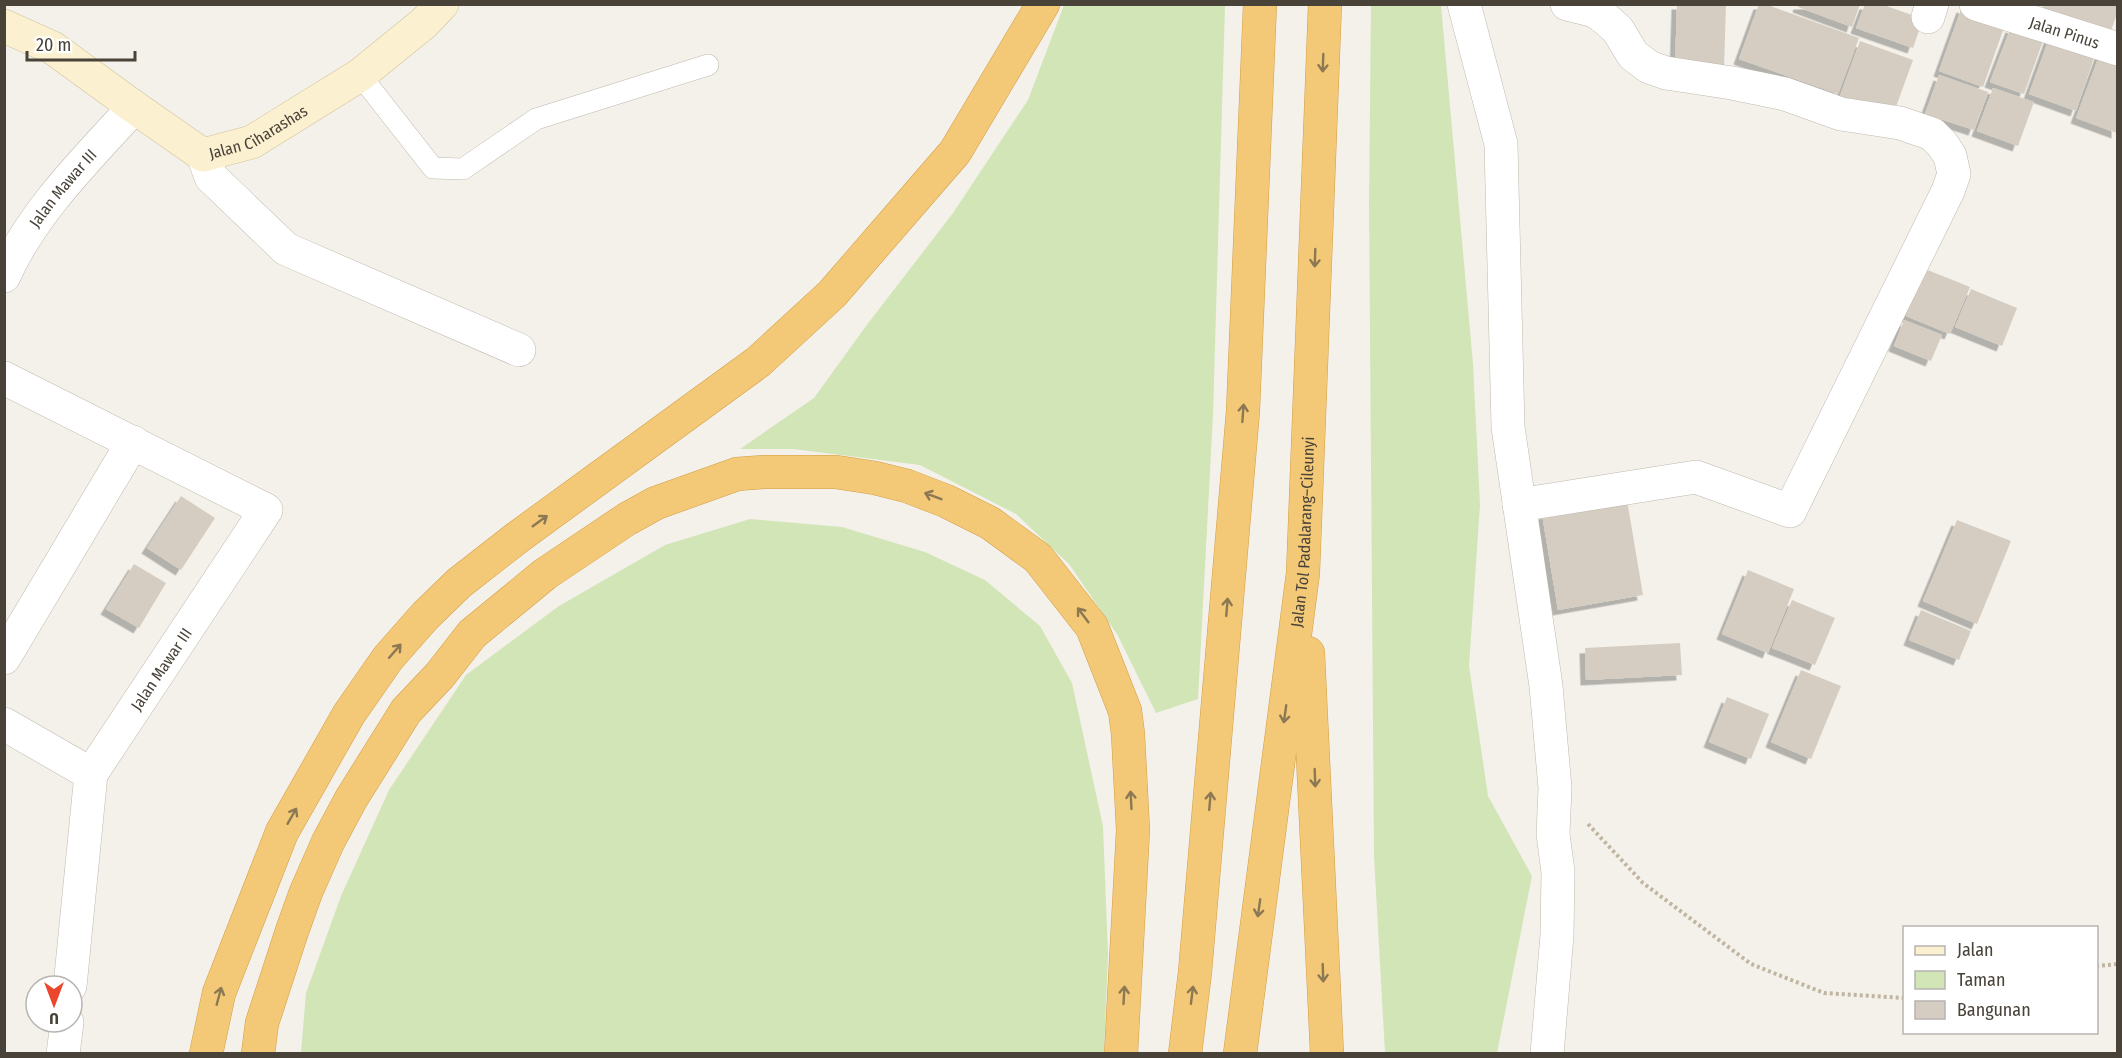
<svg xmlns="http://www.w3.org/2000/svg" width="2122" height="1058" font-family="'Fira Sans Condensed',sans-serif">
  <style>
    .green { fill: #d1e5b7 }
    .building { fill: #d5cdc1; filter: url(#shadow) }
    .lines { fill: none; stroke-linecap: round; stroke-linejoin: round }
    .lane-casing { stroke: #bfb9ae; stroke-width: 22 }
    .street-casing { stroke: #bfb9ae; stroke-width: 34 }
    .secondary-casing { stroke: #d0c39e; stroke-width: 34 }
    .highway-casing { stroke: #d29e47; stroke-width: 34 }
    .path { stroke: #c0b5a0; stroke-width: 4; stroke-dasharray: 3 3; stroke-linecap: butt }
    .lane { stroke: #fff; stroke-width: 21 }
    .street { stroke: #fff; stroke-width: 33 }
    .secondary { stroke: #fbf0cf; stroke-width: 33 }
    .highway { stroke: #f3c977; stroke-width: 33 }
    .oneway { stroke: #8c7852 }
    .labels { text-anchor: middle; stroke-width: 6; stroke-linejoin: round; paint-order: stroke }
    .street-label { font-size: 16px; fill: #484239; stroke: #fff }
  </style>
  <defs>
    <filter id="shadow"><feDropShadow dx="-5.5" dy="5.5" stdDeviation="0" flood-color="#0004"/></filter>
  </defs>
  <rect width="100%" height="100%" fill="#f4f1eb"/>
  <path class="green" d="M1064,5H1225L1213,415L1198,699L1156,713L1117,634L1069,564L1016,514L920,465L793,449H740L814,398L866,326L953,213L1028,100Z
    M1371,5H1441L1473,364L1480,505L1469,666L1488,796L1532,876L1497,1053H1385L1374,856L1369,203Z
    M750,519L842,527L925,552L985,580L1040,626L1072,683L1103,826L1108,955L1104,1053H301L306,993L341,896L389,790L466,675L559,606L665,545Z"/>
  <path class="building" d="M1677,4H1726L1724,69L1675,67Z
    M1759,4H1765L1859,38L1838,94L1739,59Z
    M1799,4H1860L1852,27L1798,7Z
    M1865,4H1881L1923,19L1913,48L1856,28Z
    M2044,4H2118V11L2107,41L2040,17Z
    M1962,7L2006,22L1983,87L1939,71Z
    M2011,27L2044,38L2024,94L1990,82Z
    M2051,33L2097,49L2076,111L2029,94Z
    M1860,41L1913,60L1893,115L1840,96Z
    M2101,51L2118,57L2117,133L2076,118Z
    M1939,75L1988,92L1974,130L1925,114Z
    M1993,88L2034,102L2018,146L1977,131Z
    M1925,269L1970,287L1950,334L1906,316Z
    M1971,289L2017,308L2002,346L1955,327Z
    M1904,320L1942,335L1931,361L1894,346Z
    M181,496L215,518L181,570L147,548Z
    M1627,500L1643,595L1558,610L1542,514Z
    M1957,520L2011,541L1977,624L1923,601Z
    M134,564L166,583L139,628L106,609Z
    M1748,570L1794,589L1768,653L1722,634Z
    M1792,600L1835,618L1815,665L1772,648Z
    M1921,610L1971,631L1959,660L1909,640Z
    M1680,643L1682,675L1586,680L1585,648Z
    M1801,670L1841,686L1811,759L1771,742Z
    M1727,697L1769,714L1751,759L1709,742Z"/>
  <g class="lines">
    <g class="lane-casing">
      <path id="lane" d="M360,75L433,168L463,169L536,119L708,65"/>
    </g>
    <g class="street-casing">
      <g id="street">
        <path d="M1464,4L1501,144L1508,427L1546,686L1555,788L1553,834L1558,872L1557,935L1547,1054"/>
        <path id="s1" d="M1976,4L2118,49"/>
        <path d="M1928,17L1932,4"/>
        <path d="M203,155L211,177L286,249L519,350"/>
        <path id="s2" d="M4,276C33,211 87,159 134,107"/>
        <path d="M4,378L266,510L91,774L70,986"/>
        <path d="M1519,505L1696,477L1790,511L1948,191L1954,174L1950,156L1942,144L1932,134L1900,123L1841,114L1785,94L1732,83L1666,73L1649,67L1633,55L1618,30L1607,20L1595,11L1567,4"/>
        <path d="M4,658L133,442"/>
        <path d="M4,724L91,774"/>
        <path d="M63,1054L67,1022"/>
      </g>
    </g>
    <g class="secondary-casing">
      <g id="secondary">
        <path id="s3" d="M4,26L53,48L134,107L203,155L252,142L360,75L424,23L442,4"/>
      </g>
    </g>
    <g class="highway-casing">
      <g id="highway">
        <path d="M1308,653L1327,1054"/>
        <path d="M206,1054L219,993L282,832L349,714L388,658L425,616L459,583L518,537L758,362L832,294L955,152L1043,4"/>
        <path d="M258,1054L262,1023L292,931L306,892L328,842L351,799L406,711L440,675L472,634L545,574L627,519L656,503L737,474L764,472H836L875,478L907,486L946,501L990,523L1038,558L1092,627L1125,711L1128,734L1133,830L1121,1054"/>
        <path d="M1185,1054L1195,972L1243,411L1260,4"/>
        <path id="s4" d="M1240,1054L1303,573L1325,4"/>
      </g>
    </g>
    <path class="path" d="M1588,824L1643,883L1751,964L1824,993L1904,998
      M2096,966L2118,964"/>
    <use href="#lane" class="lane"/>
    <use href="#street" class="street"/>
    <use href="#secondary" class="secondary"/>
    <use href="#highway" class="highway"/>
  </g>
  <defs><path id="oneway-shaft" d="M-6 0H5M1.5-3L5.5 0L1.5 3" fill="none" stroke-width="1.6" stroke-linecap="round" stroke-linejoin="round" transform="scale(1.5)"/></defs>
  <g class="oneway">
    <use href="#oneway-shaft" transform="translate(1323 63) rotate(92)"/>
    <use href="#oneway-shaft" transform="translate(1315 258) rotate(92)"/>
    <use href="#oneway-shaft" transform="translate(1243 413) rotate(-86)"/>
    <use href="#oneway-shaft" transform="translate(933 496) rotate(-159)"/>
    <use href="#oneway-shaft" transform="translate(540 521) rotate(-36)"/>
    <use href="#oneway-shaft" transform="translate(1227 607) rotate(-85)"/>
    <use href="#oneway-shaft" transform="translate(1083 615) rotate(-127)"/>
    <use href="#oneway-shaft" transform="translate(395 651) rotate(-49)"/>
    <use href="#oneway-shaft" transform="translate(1285 714) rotate(98)"/>
    <use href="#oneway-shaft" transform="translate(1315 778) rotate(88)"/>
    <use href="#oneway-shaft" transform="translate(1131 800) rotate(-93)"/>
    <use href="#oneway-shaft" transform="translate(1210 801) rotate(-85)"/>
    <use href="#oneway-shaft" transform="translate(292 816) rotate(-60)"/>
    <use href="#oneway-shaft" transform="translate(1259 908) rotate(98)"/>
    <use href="#oneway-shaft" transform="translate(1323 973) rotate(88)"/>
    <use href="#oneway-shaft" transform="translate(1124 995) rotate(-87)"/>
    <use href="#oneway-shaft" transform="translate(1192 995) rotate(-83)"/>
    <use href="#oneway-shaft" transform="translate(219 996) rotate(-75)"/>
  </g>
  <g class="labels">
    <g class="street-label">
      <text dy="6" stroke="none"><textPath href="#s1" startOffset="93">Jalan Pinus</textPath></text>
      <text dy="6" stroke="none"><textPath href="#s3" startOffset="298">Jalan Ciharashas</textPath></text>
      <text dy="6" stroke="none"><textPath href="#s2" startOffset="106">Jalan Mawar III</textPath></text>
      <text dy="6" stroke="none"><textPath href="#s4" startOffset="526">Jalan Tol Padalarang–Cileunyi</textPath></text>
      <text transform="translate(161 669) rotate(-56)" y="6">Jalan Mawar III</text>
    </g>
  </g>
  <rect width="2122" height="1058" fill="none" stroke="#484239" stroke-width="12"/>
  <rect x="1903" y="926" width="195" height="108" fill="#ffffff" stroke="#b6b3b0" stroke-width="1.5"/>
  <rect x="1915" y="946" width="30" height="9" fill="#fbf0cf" stroke="#b6b3b0" stroke-width="1.5"/>
  <text x="1957" y="956" font-size="18" fill="#484239">Jalan</text>
  <rect x="1915" y="971" width="30" height="18" fill="#d1e5b7" stroke="#b6b3b0" stroke-width="1.5"/>
  <text x="1957" y="986" font-size="18" fill="#484239">Taman</text>
  <rect x="1915" y="1001" width="30" height="18" fill="#d5cdc1" stroke="#b6b3b0" stroke-width="1.5"/>
  <text x="1957" y="1016" font-size="18" fill="#484239">Bangunan</text>
  <g transform="translate(54 1004) rotate(180)"><circle r="28" fill="#ffffff" stroke="#b6b3b0" stroke-width="1.5"/>
  <path d="M0-4.5L10 22L0 15L-10 22Z" fill="#ea472d"/>
  <text y="-9" font-size="16" font-weight="bold" text-anchor="middle" fill="#484239">U</text>
  </g>
  <path d="M27 51v9h108v-9" fill="none" stroke="#484239" stroke-width="3"/>
  <text x="36" y="51" font-size="18" fill="#484239" stroke="#ffffff" stroke-width="4.5" paint-order="stroke">20 m</text>
</svg>
